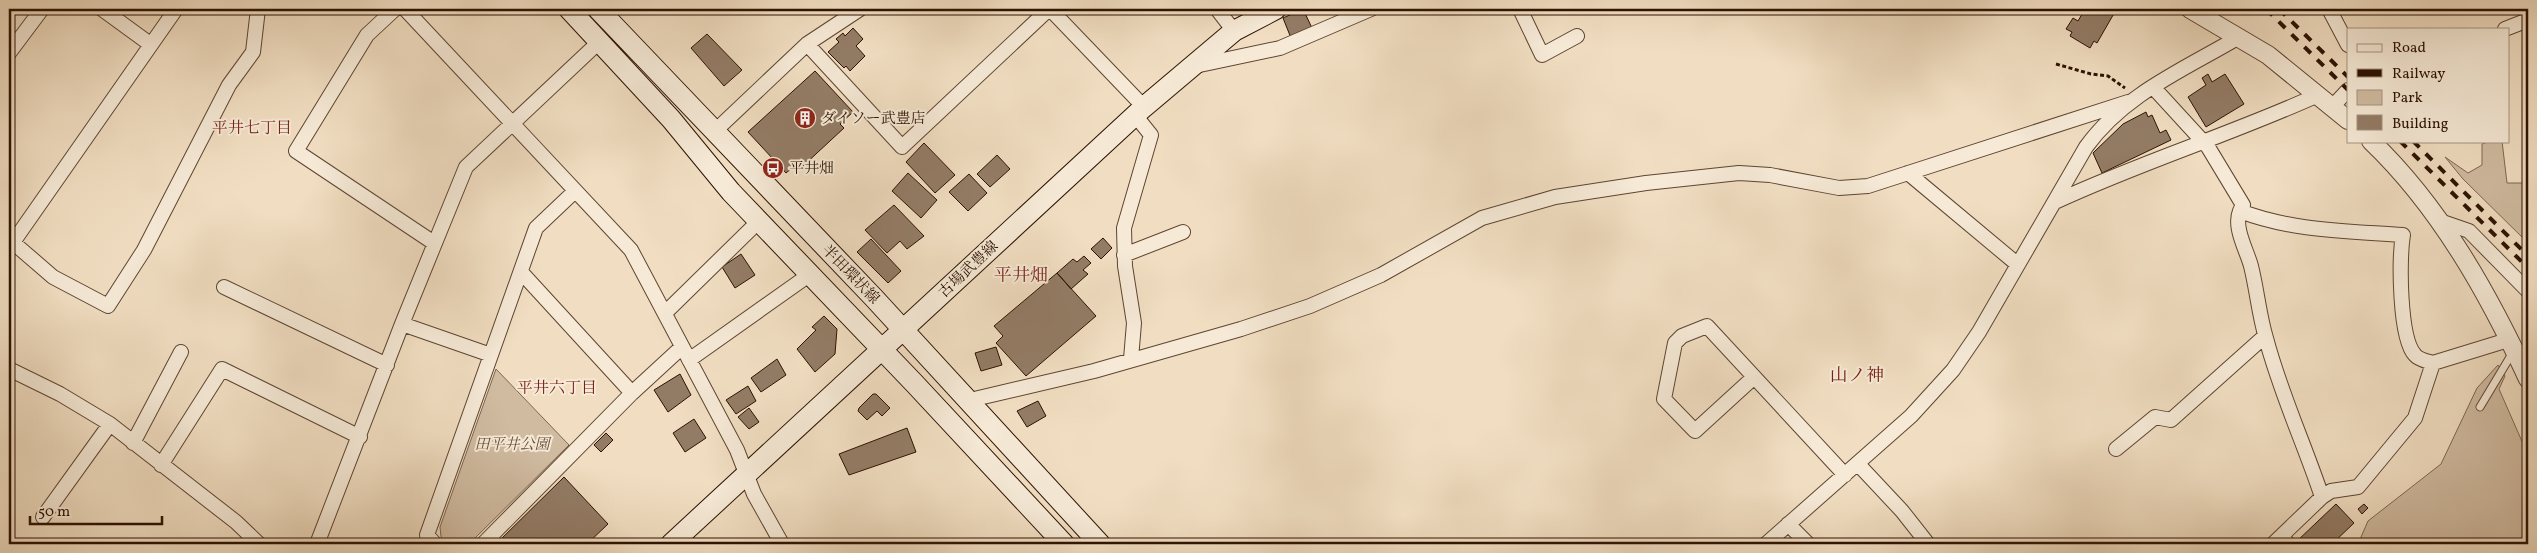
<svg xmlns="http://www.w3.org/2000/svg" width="2537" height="553" font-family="Vollkorn,'Noto Serif JP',serif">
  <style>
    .green { fill: #d0bba1; stroke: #7e6652 }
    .building { fill: #937c66; stroke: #2d1202 }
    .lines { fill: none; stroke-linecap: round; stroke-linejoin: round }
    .service-casing { stroke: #5e4532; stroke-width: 9 }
    .minor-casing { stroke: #5e4532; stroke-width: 16 }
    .tertiary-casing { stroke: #5e4532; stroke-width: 20 }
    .secondary-casing { stroke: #2d1202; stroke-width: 22 }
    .path { stroke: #2d1202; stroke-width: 3; stroke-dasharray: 4 2.5; stroke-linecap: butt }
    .service { stroke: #f6ead7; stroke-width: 7 }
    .minor { stroke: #f6ead7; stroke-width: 14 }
    .tertiary { stroke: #f6ead7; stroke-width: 18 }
    .secondary { stroke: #f6ead7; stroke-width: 20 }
    .rail { stroke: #2d1202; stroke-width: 4; stroke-dasharray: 9 9; stroke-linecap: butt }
    .labels { text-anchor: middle; stroke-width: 4; stroke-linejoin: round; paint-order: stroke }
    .poi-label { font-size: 15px; fill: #2d1202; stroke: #f6ead7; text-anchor: start }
    .street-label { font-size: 15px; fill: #2d1202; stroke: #f6ead7 }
    .park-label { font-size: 15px; font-style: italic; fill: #664d3a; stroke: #f6ead7 }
    .neighbourhood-label { font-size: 16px; fill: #7a1f14; stroke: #f6ead7 }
    .quarter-label { font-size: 18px; fill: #7a1f14; stroke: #f6ead7 }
  </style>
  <rect width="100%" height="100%" fill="#f1dec2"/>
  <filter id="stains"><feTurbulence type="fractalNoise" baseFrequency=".004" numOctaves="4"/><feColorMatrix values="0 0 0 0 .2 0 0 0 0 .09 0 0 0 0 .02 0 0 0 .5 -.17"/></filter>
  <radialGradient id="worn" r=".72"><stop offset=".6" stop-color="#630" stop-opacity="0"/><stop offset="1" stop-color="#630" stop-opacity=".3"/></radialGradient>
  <path class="green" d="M2491,141H2502L2507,183H2528V243L2463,179L2445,157L2468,173L2482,165V144Z
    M2498,365L2505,376L2499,389L2528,455V544H2358L2368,521L2441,464L2477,388Z
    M496,369L569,445L469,544H447L441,537L440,527Z"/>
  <path class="building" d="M1303,9L1312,28L1291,38L1283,18Z
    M2085,9L2116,10L2097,43L2094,41L2090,48L2070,36L2072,32L2066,29L2073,18L2078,21Z
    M853,28L863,39L856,46L865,56L850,71L846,66L844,68L828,52L839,42L836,39L843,33L845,36Z
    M707,34L742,70L724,86L691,48Z
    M815,71L853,112L840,124L844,128L803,166L799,162L786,173L748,132Z
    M2208,74L2212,82L2225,74L2244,104L2206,127L2188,97L2206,85L2202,78Z
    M2146,112L2148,117L2152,115L2160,133L2166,130L2171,140L2102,173L2093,153L2123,124Z
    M924,143L955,175L935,193L906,162Z
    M997,155L1010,169L990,187L977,174Z
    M908,173L937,200L921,218L892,191Z
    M969,174L987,193L968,211L949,192Z
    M894,205L924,236L907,249L900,241L887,253L865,230Z
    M1103,238L1112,248L1101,259L1091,249Z
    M871,239L901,271L888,283L857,252Z
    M741,254L755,275L735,288L722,267Z
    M1084,256L1091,263L1083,270L1088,274L1071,289L1057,273L1073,259L1077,262Z
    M1057,273L1096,316L1026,376L996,343L1003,336L994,326Z
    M824,316L837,329L835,354L815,372L797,349L816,330L812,327Z
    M996,347L1002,365L981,371L975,353Z
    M777,359L786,375L761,392L751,378Z
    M680,374L691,395L668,412L654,390Z
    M748,386L756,401L736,414L726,400Z
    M873,394H876L890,408L882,416L877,411L867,420L858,411L859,408Z
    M1038,401L1046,416L1027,427L1017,411Z
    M749,408L759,422L749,429L738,417Z
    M694,419L706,438L685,452L673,433Z
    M907,428L916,452L849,475L839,454Z
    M606,433L613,440L601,452L594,445Z
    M564,477L608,524L587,544H496Z
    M2336,504L2354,523L2332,544H2298L2296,542Z
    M2364,504L2368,508L2362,514L2358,509Z"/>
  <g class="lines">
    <g class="service-casing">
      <path id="service" d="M2480,407L2513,352
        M2284,534L2293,544"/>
    </g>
    <g class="minor-casing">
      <path id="minor" d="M102,9L150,44
        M395,9L367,35L296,151L434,243
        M405,9L631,250L737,450L754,494L782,544
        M1050,9L1144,107
        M1217,9L1234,31
        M1520,9L1542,55L1577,36
        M2329,9L2348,45
        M2505,29L2528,20
        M807,44L902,147L1049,9
        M9,53L42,9
        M1195,66L1280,48L1371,9
        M2153,87L2208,147L2243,205L2240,211C2292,231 2348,231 2403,235C2399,258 2399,338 2415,355C2419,360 2427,361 2433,363
        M2333,106L2348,90
        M715,131L807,44L860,9
        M1908,173L2017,264
        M2055,202C2141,162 2232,134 2318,95
        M2240,211C2233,227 2247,251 2251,266C2257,290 2259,315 2266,338C2280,392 2304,443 2322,497
        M2440,221L2469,231L2528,291
        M9,239L53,277L108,306L144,250L229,85L253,52L258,9
        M9,248L176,9
        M1124,255L1183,232
        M521,272L632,393
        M224,287L387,365
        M665,313L759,221
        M402,324L491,355
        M1131,359L1134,323L1125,266L1124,228L1151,135L1135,115
        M689,360L809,275
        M9,369L60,394L110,424L236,522L259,544
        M1753,378L1695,431L1664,399L1675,343L1682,336L1707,326L1845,475
        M970,400L1094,371L1241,329L1310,306L1381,275L1482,218L1555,197L1646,183L1739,173L1770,175L1839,188L1868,186L2128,102
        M133,443L181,352
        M2116,449L2155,417L2171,420L2265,336
        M1858,464L1902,511L1928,544
        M161,465L222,369L360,437
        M43,517L110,424
        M1788,524L1808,544
        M317,544L402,324L466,167L599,42
        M435,544L427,535L536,228L575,191
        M483,544L632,393L682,347
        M1766,544L1911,416L1953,370L1979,332L2086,147C2124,94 2185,69 2239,37
        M2273,544L2322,497L2331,491L2358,487L2415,418L2433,363L2508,340"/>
    </g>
    <g class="tertiary-casing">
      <path id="tertiary" d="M2190,9L2268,55L2348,120
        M2371,141C2440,207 2488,293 2528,379"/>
    </g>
    <g class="secondary-casing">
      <path id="secondary" d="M569,9L671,119L731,192L914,383L1064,544
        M598,9L874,298L1100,544
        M671,544L1144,107L1234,31L1276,9"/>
    </g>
    <path class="path" d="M2056,64L2091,74L2108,76L2125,88"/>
    <use href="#service" class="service"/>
    <use href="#minor" class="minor"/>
    <use href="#tertiary" class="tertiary"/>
    <use href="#secondary" class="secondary"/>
    <path class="rail" d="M2266,9L2348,90
      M2279,9L2348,77
      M2400,141L2528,268
      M2413,141L2528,256"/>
  </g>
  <defs>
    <g id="building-disc" transform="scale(1.125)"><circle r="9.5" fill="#8f2418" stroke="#f6ead7"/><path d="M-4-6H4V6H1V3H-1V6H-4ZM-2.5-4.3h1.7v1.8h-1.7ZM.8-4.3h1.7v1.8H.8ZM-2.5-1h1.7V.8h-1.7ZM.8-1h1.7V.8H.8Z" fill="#fff"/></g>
    <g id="bus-disc" transform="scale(1.125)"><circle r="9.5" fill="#8f2418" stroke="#f6ead7"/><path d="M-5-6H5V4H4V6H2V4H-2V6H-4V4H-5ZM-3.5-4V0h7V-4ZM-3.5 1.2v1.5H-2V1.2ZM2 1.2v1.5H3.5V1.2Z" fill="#fff"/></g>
  </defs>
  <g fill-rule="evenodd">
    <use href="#building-disc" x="805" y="118"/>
    <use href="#bus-disc" x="773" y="168"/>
  </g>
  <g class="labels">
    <g class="poi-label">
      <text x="821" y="123">ダイソー武豊店</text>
      <text x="789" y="173">平井畑</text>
    </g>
    <g class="street-label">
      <text transform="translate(968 269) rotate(-43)" y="5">古場武豊線</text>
      <text transform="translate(851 274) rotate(46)" y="5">半田環状線</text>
    </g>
    <g class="park-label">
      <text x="512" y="449">田平井公園</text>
    </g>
    <g class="neighbourhood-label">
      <text x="252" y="133">平井七丁目</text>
      <text x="557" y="393">平井六丁目</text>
    </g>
    <g class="quarter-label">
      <text x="1021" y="281">平井畑</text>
      <text x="1857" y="381">山ノ神</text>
    </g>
  </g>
  <rect width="2537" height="553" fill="none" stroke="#f1dec2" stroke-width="30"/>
  <rect x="10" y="10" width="2517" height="533" fill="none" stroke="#2d1202" stroke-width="2.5"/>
  <rect x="15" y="15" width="2507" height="523" fill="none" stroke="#2d1202"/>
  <rect x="2347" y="28" width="162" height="115" fill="#f6ead7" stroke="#a69482"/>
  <rect x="2357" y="44" width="25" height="8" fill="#f6ead7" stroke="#a69482"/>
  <text x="2392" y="52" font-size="15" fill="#2d1202">Road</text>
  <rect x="2357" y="69" width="25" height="8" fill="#2d1202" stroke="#a69482"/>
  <text x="2392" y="78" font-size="15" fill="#2d1202">Railway</text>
  <rect x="2357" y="90" width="25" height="15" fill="#d0bba1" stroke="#a69482"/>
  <text x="2392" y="102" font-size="15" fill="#2d1202">Park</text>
  <rect x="2357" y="115" width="25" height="15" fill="#937c66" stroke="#a69482"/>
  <text x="2392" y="128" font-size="15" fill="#2d1202">Building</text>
  <path d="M30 516v8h132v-8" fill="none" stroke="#2d1202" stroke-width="2.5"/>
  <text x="38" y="516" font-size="15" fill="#2d1202" stroke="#f6ead7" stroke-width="4" paint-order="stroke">50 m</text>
  <rect width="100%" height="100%" filter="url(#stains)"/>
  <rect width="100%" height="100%" fill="url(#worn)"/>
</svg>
